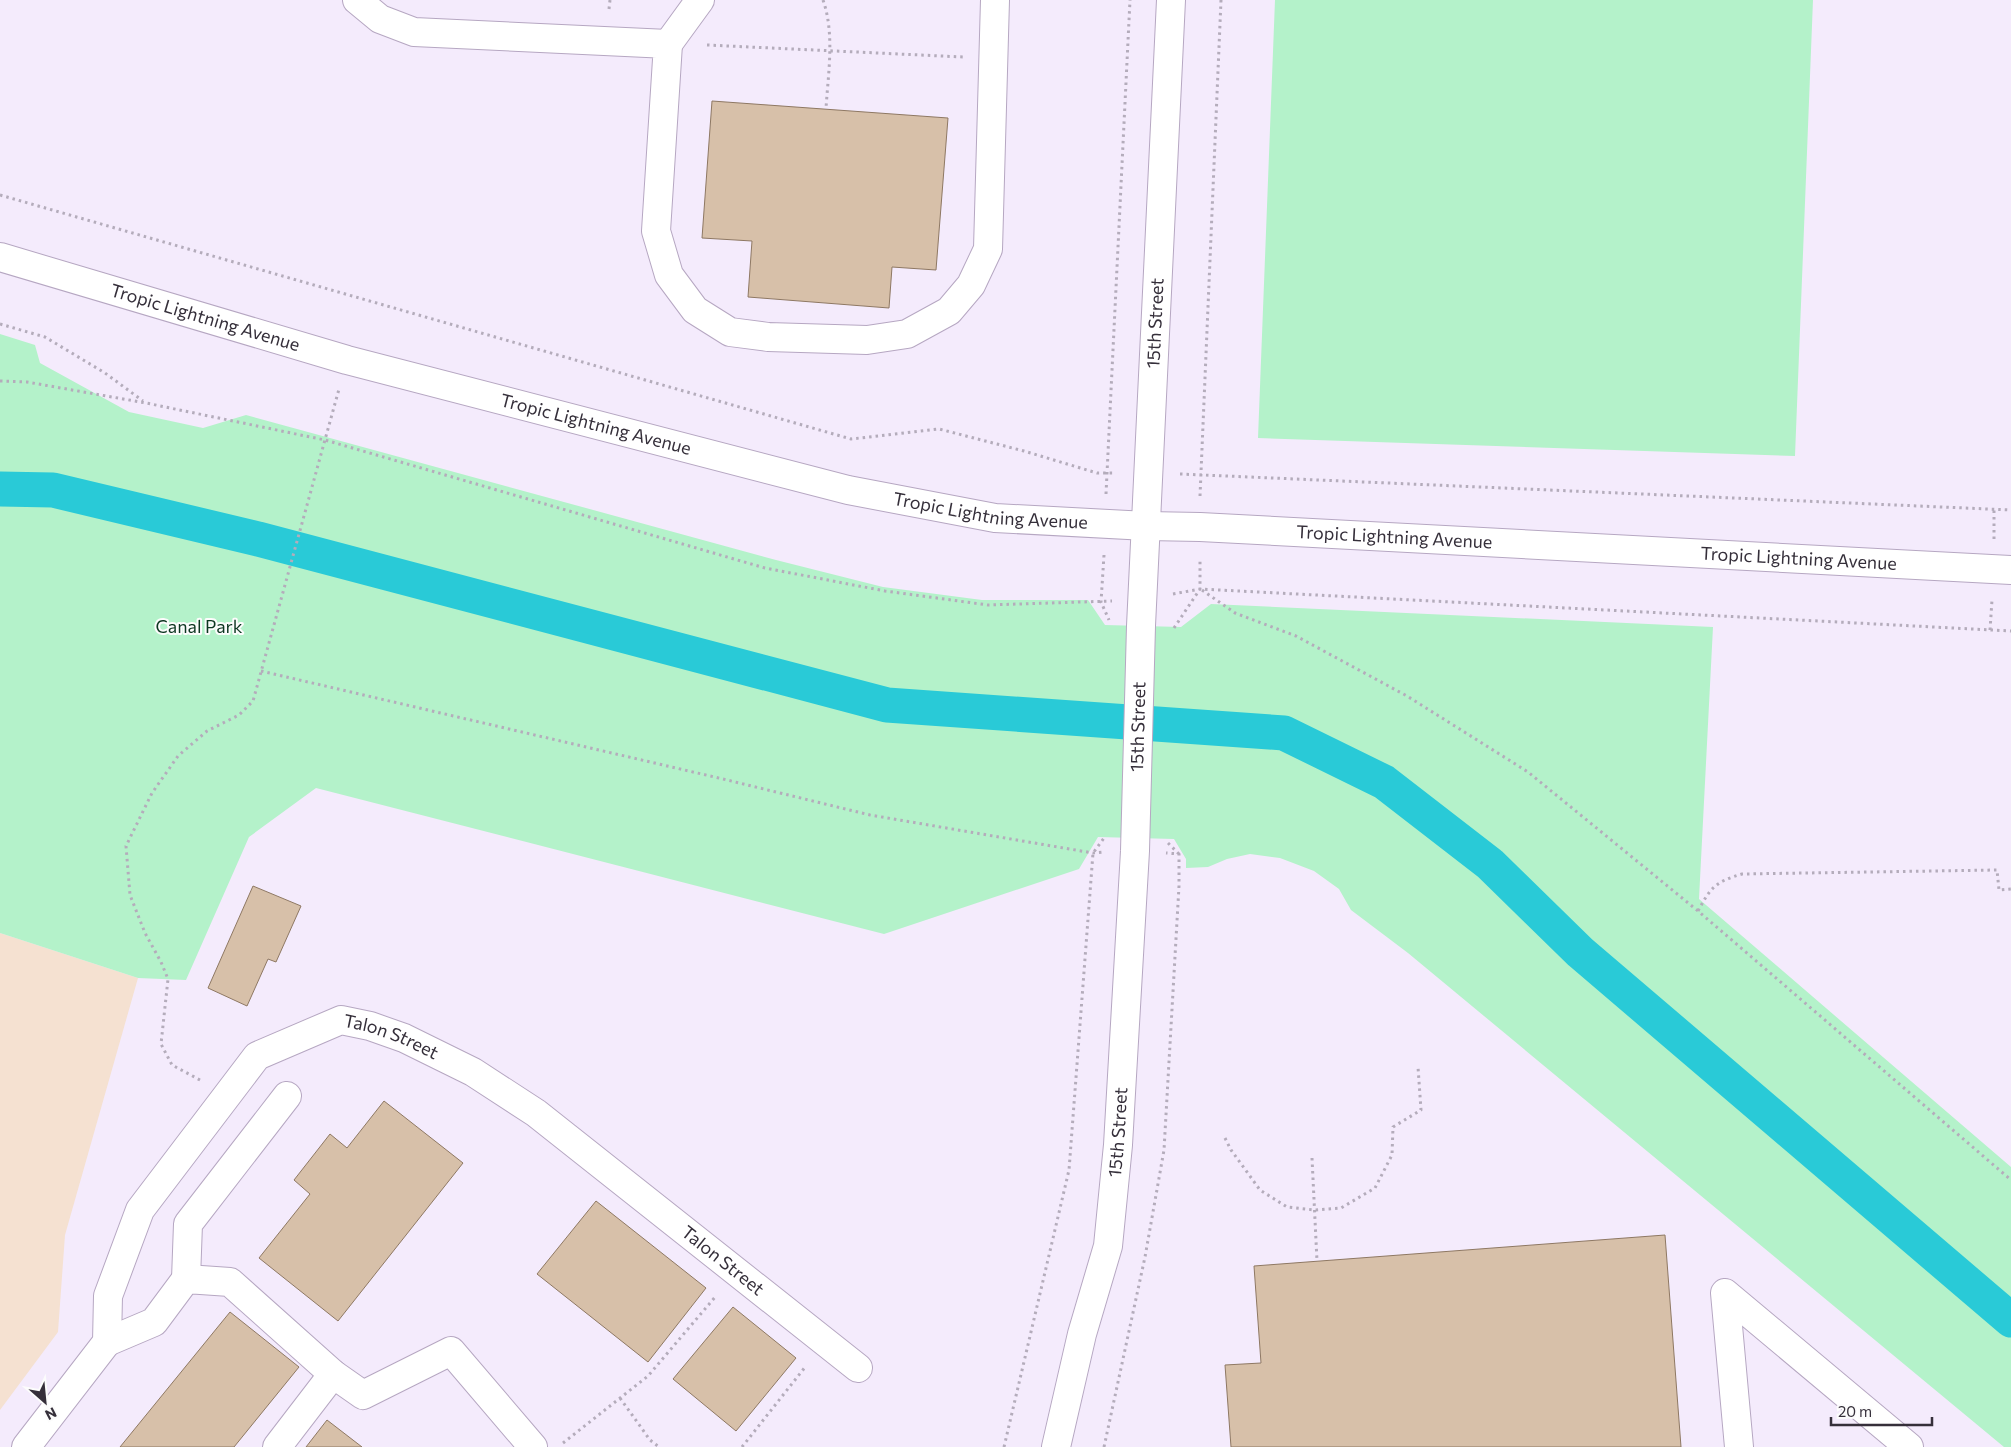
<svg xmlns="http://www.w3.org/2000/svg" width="2011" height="1447" font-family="Commissioner,sans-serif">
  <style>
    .industrial { fill: #f5e1d1 }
    .green { fill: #b4f2ca }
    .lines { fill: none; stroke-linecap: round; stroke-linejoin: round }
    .canal { stroke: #29cad7; stroke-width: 35 }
    .building { fill: #d7c0a9; stroke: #8e7863 }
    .minor-casing { stroke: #b6a7c2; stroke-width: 30 }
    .major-casing { stroke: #b6a7c2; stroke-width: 30 }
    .path { stroke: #b4acbb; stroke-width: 3; stroke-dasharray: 2.5 4; stroke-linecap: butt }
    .minor { stroke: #fff; stroke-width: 28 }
    .major { stroke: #fff; stroke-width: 28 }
    .labels { text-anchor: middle; stroke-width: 4; stroke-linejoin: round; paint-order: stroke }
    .street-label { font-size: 18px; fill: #352f3a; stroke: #fcfcfc }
    .park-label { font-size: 18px; fill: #0c3620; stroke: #fcfcfc }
  </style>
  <rect width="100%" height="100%" fill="#f4ebfc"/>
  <path class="industrial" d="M0,933L138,978L65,1235L58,1332L0,1410Z"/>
  <path class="green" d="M1275,0H1813L1795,456L1258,438Z
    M0,334L35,345L40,363L129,412L203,428L246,415L776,560L883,587L982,600H1088L1105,625L1181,627L1211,604L1713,627L1699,899L2011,1167V1447H2004L1408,953L1351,910L1339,889L1314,871L1280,858L1250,854L1227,859L1208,867L1186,868V859L1174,839L1098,837L1079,869L884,934L316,788L249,837L186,980L138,978L0,933Z"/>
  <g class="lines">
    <path class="canal" d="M0,489L53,490L258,539L887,705L1284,733L1384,782L1490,864L1580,952L2011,1320"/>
  </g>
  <path class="building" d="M712,101L948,118L936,270L892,267L889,308L748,297L752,241L702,238Z
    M253,886L301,906L276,962L268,959L247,1006L208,988Z
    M384,1101L463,1163L338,1321L259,1258L310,1194L294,1180L330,1134L347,1148Z
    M596,1201L706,1288L648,1362L537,1274Z
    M1665,1235L1681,1447H1231L1225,1365L1261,1363L1254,1266Z
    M733,1307L796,1358L736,1431L673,1379Z
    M230,1312L299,1367L234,1447H120Z
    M327,1420L362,1447H306Z"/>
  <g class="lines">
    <g class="minor-casing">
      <g id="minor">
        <path d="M357,0L380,19L414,32L668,44L656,231L669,275L695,310L730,332L768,337L867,340L907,334L949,311L971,285L988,249L995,0"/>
        <path d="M668,44L700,0"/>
        <path d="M186,1279L188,1224L287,1096"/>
        <path d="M107,1342L154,1322L186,1279L230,1282L333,1374L363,1395L451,1351L533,1447"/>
        <path id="s1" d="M26,1447L107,1342L108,1296L140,1210L257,1056L341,1020L370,1026L404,1038L473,1072L536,1113L858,1368"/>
        <path d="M277,1447L333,1374"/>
        <path id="s2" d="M1056,1447L1082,1334L1108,1246L1118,1145L1135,851L1141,626L1171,0"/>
        <path d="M1739,1447L1725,1293L1909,1447"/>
      </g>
    </g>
    <g class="major-casing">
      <g id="major">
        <path id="s3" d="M0,257L347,360L848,490L995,518L1147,526L1200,527L2011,570"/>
      </g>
    </g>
    <path class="path" d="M823,0C835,34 828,74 826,109
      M609,9L610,0
      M707,45L963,57
      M0,195L851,439L939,429L1024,451L1097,473H1116
      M0,324L45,337L105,373L143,401
      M0,381L27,382L146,403L325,440L765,568L885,591L988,605L1112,601
      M1180,474L2011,510
      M1106,494L1130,0
      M1200,496L1221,0
      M1994,539V510
      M1104,555L1101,602L1109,620
      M1202,590L1235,613L1296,636L1407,696L1528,772L1698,911L2011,1180
      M1173,594L1200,589L2011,631
      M1174,628L1200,589V558
      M1990,630L1992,600
      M261,671L723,779L870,815L1093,853L1103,852
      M1168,843L1179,854
      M1698,911C1711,887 1715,882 1742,874L1997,870L1999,890L2011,889
      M200,1080L172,1065L161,1044L168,979L161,962L145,933L130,895L126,846L152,793L178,756L207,731L239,715L253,701L339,389
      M1225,1138L1231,1150L1260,1190L1287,1207L1315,1210L1341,1208L1375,1188L1392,1155L1393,1127L1421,1110L1418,1067
      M1312,1158L1317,1261
      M620,1398L650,1440L659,1447
      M563,1443L648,1376L716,1296
      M742,1447L806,1366
      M1004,1447L1069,1170L1093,853L1104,838
      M1104,1447L1145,1257L1164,1150L1179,886V854L1166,853"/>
    <use href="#minor" class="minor"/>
    <use href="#major" class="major"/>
  </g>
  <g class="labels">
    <g class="street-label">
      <text dy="6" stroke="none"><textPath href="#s3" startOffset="214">Tropic Lightning Avenue</textPath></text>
      <text dy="6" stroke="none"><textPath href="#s2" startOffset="1132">15th Street</textPath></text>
      <text dy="6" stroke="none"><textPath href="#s3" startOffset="619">Tropic Lightning Avenue</textPath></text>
      <text dy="6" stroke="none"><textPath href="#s3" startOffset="1024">Tropic Lightning Avenue</textPath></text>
      <text dy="6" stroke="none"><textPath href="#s3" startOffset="1429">Tropic Lightning Avenue</textPath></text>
      <text dy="6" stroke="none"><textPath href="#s3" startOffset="1834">Tropic Lightning Avenue</textPath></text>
      <text dy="6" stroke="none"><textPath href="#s2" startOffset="728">15th Street</textPath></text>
      <text dy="6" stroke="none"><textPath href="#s1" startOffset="608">Talon Street</textPath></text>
      <text dy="6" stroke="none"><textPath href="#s2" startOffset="322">15th Street</textPath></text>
      <text dy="6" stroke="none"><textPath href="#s1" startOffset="1011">Talon Street</textPath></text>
    </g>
    <g class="park-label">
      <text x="199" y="633">Canal Park</text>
    </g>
  </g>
  <g transform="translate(45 1402) rotate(153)" stroke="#fcfcfc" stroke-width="4" paint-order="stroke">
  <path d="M0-4L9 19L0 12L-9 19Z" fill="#352f3a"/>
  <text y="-8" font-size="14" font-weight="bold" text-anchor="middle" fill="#352f3a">N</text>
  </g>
  <path d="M1831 1417v8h101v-8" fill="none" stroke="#352f3a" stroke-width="2.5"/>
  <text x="1838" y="1417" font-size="15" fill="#352f3a" stroke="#fcfcfc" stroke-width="4" paint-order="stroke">20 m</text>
</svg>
